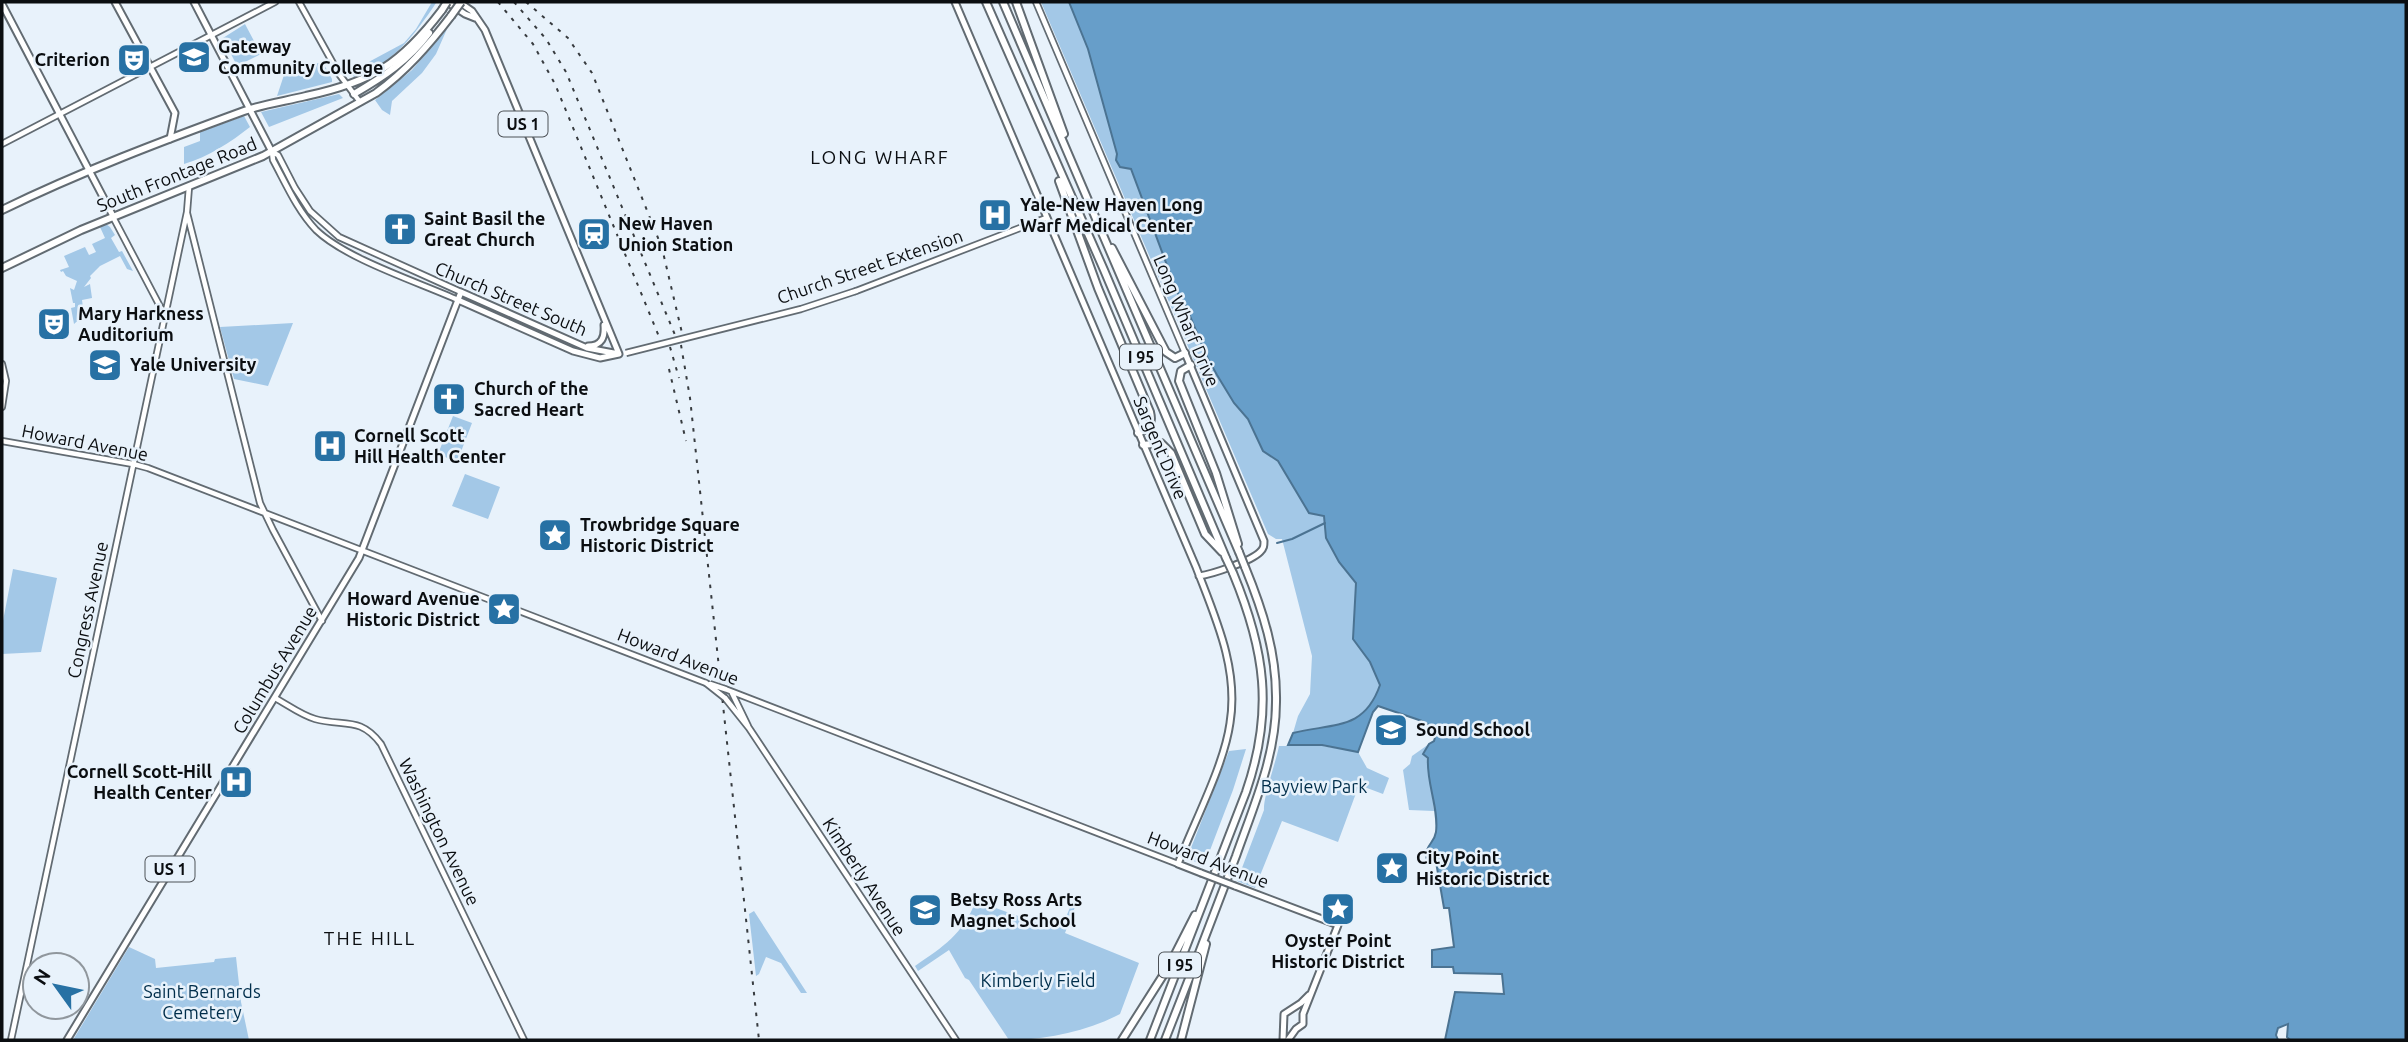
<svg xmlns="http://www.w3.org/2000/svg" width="2408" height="1042" font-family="Ubuntu,sans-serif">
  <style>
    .green { fill: #a3c8e7 }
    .water { fill: #679ec9; stroke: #4b7392; stroke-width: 2 }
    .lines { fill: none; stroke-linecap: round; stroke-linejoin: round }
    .stream { stroke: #4b7392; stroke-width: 2 }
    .secondary-casing { stroke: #626b72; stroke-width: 8 }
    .primary-casing { stroke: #626b72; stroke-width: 9 }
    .highway-casing { stroke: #626b72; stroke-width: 10 }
    .secondary { stroke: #fff; stroke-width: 4.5 }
    .primary { stroke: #fff; stroke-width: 5 }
    .highway { stroke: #fff; stroke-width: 6 }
    .rail { stroke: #373b3f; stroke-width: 2; stroke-dasharray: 3.5 7; stroke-linecap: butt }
    .secondary-bridge-casing { stroke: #626b72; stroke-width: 8; stroke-linecap: butt }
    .primary-bridge-casing { stroke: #626b72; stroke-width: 9; stroke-linecap: butt }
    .highway-bridge-casing { stroke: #626b72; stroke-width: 10; stroke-linecap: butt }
    .secondary-bridge { stroke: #fff; stroke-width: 4.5 }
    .primary-bridge { stroke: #fff; stroke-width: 5 }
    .highway-bridge { stroke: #fff; stroke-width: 6 }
    .labels { text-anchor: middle; stroke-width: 5; stroke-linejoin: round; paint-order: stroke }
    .shield { fill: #e8f2fb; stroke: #4d5257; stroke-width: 2 }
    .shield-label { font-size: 16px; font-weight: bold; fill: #0b0e11 }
    .poi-label { font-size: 18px; font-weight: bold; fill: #0b0e11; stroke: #e8f2fb; text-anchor: start }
    .street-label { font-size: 18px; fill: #0b0e11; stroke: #e8f2fb }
    .park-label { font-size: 18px; fill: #002e4b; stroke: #e8f2fb }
    .neighbourhood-label { font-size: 19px; letter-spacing: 2px; fill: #0b0e11; stroke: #e8f2fb }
  </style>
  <rect width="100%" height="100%" fill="#e8f2fb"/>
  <path class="green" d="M432,2L436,3C416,33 391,67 354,77L350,72L404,43L416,29Z
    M1041,2H1069L1088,49L1117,154V160L1131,169L1177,292L1184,302L1208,359L1217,375L1234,403L1248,419L1263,451L1278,461L1309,513L1324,516L1339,562L1356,583L1353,639L1370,662L1380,685C1362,733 1334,723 1293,733L1298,716L1310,694L1312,656L1282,539H1276L1268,534Z
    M245,24L261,54L237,66L223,38Z
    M447,29L436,54L422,73L392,101L390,115L382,110L375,100L412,70Z
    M318,63H323L332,79V82L277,96L285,72L293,68L303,71Z
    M339,94L343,98L269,127L261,112Z
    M244,116L250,127C231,142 208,157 184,164V147L200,141V132Z
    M106,224L110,227L115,235L111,238L119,252L122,251L133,271L127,269L120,256L100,266L90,276L91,278L84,287L90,284L92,298L82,300L84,315L74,324L71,308L75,307V303H73L70,288L74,290L77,281L66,276L63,271L61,272L60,270L69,267L64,256L85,247L89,255L96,252L92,244L105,238L100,227Z
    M293,323L268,386L234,379L220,327Z
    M453,416L472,423L457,462L438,454Z
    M465,474L500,487L488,519L452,506Z
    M13,569L57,578L41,652L2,654V626Z
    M1429,744L1423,754L1428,758L1434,811L1409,810L1403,770L1410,764L1412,756Z
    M1279,746H1323L1358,752L1367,768L1389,778L1383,794L1359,785L1338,842L1282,821L1255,888L1237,881L1264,810C1263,797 1276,762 1279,746Z
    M1246,749L1233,790L1204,866L1187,858L1229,751Z
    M976,901L1043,925L1046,916L1064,922L1071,905L1075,907L1065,933L1139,963L1120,1014C1088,1031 1046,1040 1009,1040L969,980L965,978L949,950L918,971L915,966C944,946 962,935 976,901Z
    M754,911L807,993H801L781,963L766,957L759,974L756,976L749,914Z
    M129,947L155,959L156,968L214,962L215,959L236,957L241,1002L249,1040H73Z"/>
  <path class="water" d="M1069,2H2406V1040H2290L2287,1037L2288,1024L2278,1028L2276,1035L2278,1040H1445L1455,992L1504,994L1502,974L1454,973L1453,967H1432V950L1454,947L1449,908H1444L1436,862H1427C1424,843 1434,845 1436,832C1439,808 1426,782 1428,758L1423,754L1429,744L1434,741L1436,734L1429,725L1422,721L1378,706L1373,712L1358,752L1322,745H1288L1293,733C1333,723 1364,731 1380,685L1370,662L1353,639L1356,583L1339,562L1326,538L1324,516L1309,513L1278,461L1263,451L1248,419L1234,403L1217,375L1208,359L1184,302L1177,292L1131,169L1120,167L1116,160L1117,154L1088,49Z"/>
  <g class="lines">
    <path class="stream" d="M1277,543L1292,539L1325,523"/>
    <g class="secondary-casing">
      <path id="secondary" d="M299,2L339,74L360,102
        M1036,2L1185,353
        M2,144L275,2
        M272,152L273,160C286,184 297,210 316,230C346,259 418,282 458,300
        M272,152L278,155L295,188L310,211L339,237L461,292
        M187,213L260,503L273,530L322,621
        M113,217L164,314
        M856,291L1046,218
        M2,364L6,381L2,407
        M2,441L133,464L148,468L706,683
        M725,689L1178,864
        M732,693L748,726
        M275,698C288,705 301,715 315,719C344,727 360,716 381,744L524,1040
        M725,698L749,728L956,1040
        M11,1040L187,212L189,187"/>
    </g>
    <g class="primary-casing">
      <path id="primary" d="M115,2L175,113L170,139
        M194,2L272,152
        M447,2L465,14L475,18
        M459,2L472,11L485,30L619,354
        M955,2L1196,567C1215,617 1239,668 1230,723C1224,766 1194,822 1178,864L1201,873
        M2,4L113,216
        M458,300L573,351L600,358L619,354
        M588,346C602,346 605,337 604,325
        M1185,353L1264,541C1264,546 1264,548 1260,552C1251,561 1213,574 1199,576
        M1235,886L1338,925L1303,1014V1024L1296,1029L1288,1040
        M67,1040L359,558L461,292L587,348L619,354
        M1283,1040L1284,1014L1301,1003L1309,995"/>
    </g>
    <g class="highway-casing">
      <path id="highway" d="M986,2L1104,270L1226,558
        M1003,2L1239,552
        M1016,2L1064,134
        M354,94C383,77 408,61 429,33
        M1059,181L1098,288L1150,412C1153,424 1149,429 1138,433
        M2,210C80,172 162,141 244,111C264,104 286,101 306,96C372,82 401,64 442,10
        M1112,248L1166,352L1175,358L1185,353
        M2,268L81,230L263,156L376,93C406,71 428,46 451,16
        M1191,365L1181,371L1179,381L1216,473L1238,544
        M1143,445L1161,443L1171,453L1205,534L1222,552
        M1122,1040L1169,966L1195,915
        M1150,1040L1246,792C1274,711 1265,650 1233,573
        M1165,1040C1189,979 1213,917 1236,856C1254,805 1276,756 1276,702C1277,654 1263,611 1245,567
        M1181,1040L1206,944"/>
    </g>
    <use href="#secondary" class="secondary"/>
    <use href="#primary" class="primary"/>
    <use href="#highway" class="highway"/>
    <path class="rail" d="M498,2L533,44L555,84L660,339
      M514,2L546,39L566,72L675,335
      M526,2L568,38L592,73L662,248L682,333
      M681,345L690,398L759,1040
      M670,347L679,378
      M669,369L686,441"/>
    <g class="secondary-bridge-casing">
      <path id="secondary-bridge" d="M626,353L801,309L856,291
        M706,683L725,698
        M710,684L725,689"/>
    </g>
    <g class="primary-bridge-casing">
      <path id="primary-bridge" d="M1201,873L1235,886"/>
    </g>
    <g class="highway-bridge-casing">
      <path id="highway-bridge" d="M442,10L447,2
        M451,16L461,2
        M1239,552L1245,567
        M1226,558L1233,573"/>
    </g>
    <use href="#secondary-bridge" class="secondary-bridge"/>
    <use href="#primary-bridge" class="primary-bridge"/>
    <use href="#highway-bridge" class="highway-bridge"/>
  </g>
  <defs>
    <g id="university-square" transform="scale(1.75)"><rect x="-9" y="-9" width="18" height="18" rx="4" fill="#2771a4" stroke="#e8f2fb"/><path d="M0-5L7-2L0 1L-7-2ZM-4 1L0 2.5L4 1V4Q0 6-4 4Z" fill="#fff"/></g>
    <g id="theatre-square" transform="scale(1.75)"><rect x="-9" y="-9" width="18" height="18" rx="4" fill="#2771a4" stroke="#e8f2fb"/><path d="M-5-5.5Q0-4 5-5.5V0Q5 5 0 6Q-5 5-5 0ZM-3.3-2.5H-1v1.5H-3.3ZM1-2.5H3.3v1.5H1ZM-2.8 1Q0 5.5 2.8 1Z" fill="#fff"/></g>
    <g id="hospital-square" transform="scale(1.75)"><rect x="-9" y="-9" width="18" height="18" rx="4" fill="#2771a4" stroke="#e8f2fb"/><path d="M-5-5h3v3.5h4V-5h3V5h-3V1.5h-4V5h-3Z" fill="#fff"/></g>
    <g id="church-square" transform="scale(1.75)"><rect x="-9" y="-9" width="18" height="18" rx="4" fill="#2771a4" stroke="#e8f2fb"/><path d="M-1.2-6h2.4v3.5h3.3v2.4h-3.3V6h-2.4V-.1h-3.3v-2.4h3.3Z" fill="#fff"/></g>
    <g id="station-square" transform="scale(1.75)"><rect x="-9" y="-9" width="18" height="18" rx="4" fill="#2771a4" stroke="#e8f2fb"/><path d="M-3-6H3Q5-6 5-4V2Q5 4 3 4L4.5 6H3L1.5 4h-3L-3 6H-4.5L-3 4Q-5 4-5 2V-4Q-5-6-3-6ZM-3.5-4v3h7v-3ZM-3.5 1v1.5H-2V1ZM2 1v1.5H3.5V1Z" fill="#fff"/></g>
    <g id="sight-square" transform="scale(1.75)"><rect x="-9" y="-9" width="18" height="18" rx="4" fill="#2771a4" stroke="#e8f2fb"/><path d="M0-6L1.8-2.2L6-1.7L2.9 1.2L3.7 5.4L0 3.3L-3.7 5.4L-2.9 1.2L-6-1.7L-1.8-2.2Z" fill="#fff"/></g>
    <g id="school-square" transform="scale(1.75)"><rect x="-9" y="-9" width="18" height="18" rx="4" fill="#2771a4" stroke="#e8f2fb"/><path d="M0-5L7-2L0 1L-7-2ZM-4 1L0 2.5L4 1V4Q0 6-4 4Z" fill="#fff"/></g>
  </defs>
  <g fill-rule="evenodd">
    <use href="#university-square" x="194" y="57"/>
    <use href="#theatre-square" x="134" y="60"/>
    <use href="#hospital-square" x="995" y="215"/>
    <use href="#church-square" x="400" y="229"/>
    <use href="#station-square" x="594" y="234"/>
    <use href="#theatre-square" x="54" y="324"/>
    <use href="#university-square" x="105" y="365"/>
    <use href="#church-square" x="449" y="399"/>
    <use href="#hospital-square" x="330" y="446"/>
    <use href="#sight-square" x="555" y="535"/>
    <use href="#sight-square" x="504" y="609"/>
    <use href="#school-square" x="1391" y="730"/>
    <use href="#hospital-square" x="236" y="782"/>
    <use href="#sight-square" x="1392" y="868"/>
    <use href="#sight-square" x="1338" y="909"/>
    <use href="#school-square" x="925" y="910"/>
  </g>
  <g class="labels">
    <g class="shield">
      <rect x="498.5" y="111.5" width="49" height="25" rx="5"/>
      <rect x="1120" y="344.5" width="42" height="25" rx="5"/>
      <rect x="145.5" y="856.5" width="49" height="25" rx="5"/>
      <rect x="1159" y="952.5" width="42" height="25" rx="5"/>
    </g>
    <g class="shield-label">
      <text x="523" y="130">US 1</text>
      <text x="1141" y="363">I 95</text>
      <text x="170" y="875">US 1</text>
      <text x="1180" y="971">I 95</text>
    </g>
    <g class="poi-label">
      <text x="218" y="53">Gateway<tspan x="218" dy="21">Community College</tspan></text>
      <text x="110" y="66" text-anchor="end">Criterion</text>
      <text x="1020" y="211">Yale-New Haven Long<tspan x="1020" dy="21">Warf Medical Center</tspan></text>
      <text x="424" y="225">Saint Basil the<tspan x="424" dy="21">Great Church</tspan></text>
      <text x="618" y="230">New Haven<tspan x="618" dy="21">Union Station</tspan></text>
      <text x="78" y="320">Mary Harkness<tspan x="78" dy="21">Auditorium</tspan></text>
      <text x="130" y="371">Yale University</text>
      <text x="474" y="395">Church of the<tspan x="474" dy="21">Sacred Heart</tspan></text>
      <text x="354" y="442">Cornell Scott<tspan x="354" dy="21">Hill Health Center</tspan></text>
      <text x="580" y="531">Trowbridge Square<tspan x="580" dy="21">Historic District</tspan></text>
      <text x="480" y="605" text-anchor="end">Howard Avenue<tspan x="480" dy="21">Historic District</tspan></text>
      <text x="1416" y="736">Sound School</text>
      <text x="212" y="778" text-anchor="end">Cornell Scott-Hill<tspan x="212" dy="21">Health Center</tspan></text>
      <text x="1416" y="864">City Point<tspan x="1416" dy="21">Historic District</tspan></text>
      <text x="950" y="906">Betsy Ross Arts<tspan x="950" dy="21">Magnet School</tspan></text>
      <text x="1338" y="947" text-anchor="middle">Oyster Point<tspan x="1338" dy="21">Historic District</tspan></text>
    </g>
    <g class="street-label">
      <text transform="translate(177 175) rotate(-22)" y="6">South Frontage Road</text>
      <text transform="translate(870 267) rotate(-19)" y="6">Church Street Extension</text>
      <text transform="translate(511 299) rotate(23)" y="6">Church Street South</text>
      <text transform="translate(1186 321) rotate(67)" y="6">Long Wharf Drive</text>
      <text transform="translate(85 443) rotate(11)" y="6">Howard Avenue</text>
      <text transform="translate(1160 448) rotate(67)" y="6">Sargent Drive</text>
      <text transform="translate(88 610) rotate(-78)" y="6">Congress Avenue</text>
      <text transform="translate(678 657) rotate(21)" y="6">Howard Avenue</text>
      <text transform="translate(275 670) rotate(-59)" y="6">Columbus Avenue</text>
      <text transform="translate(439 832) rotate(64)" y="6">Washington Avenue</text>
      <text transform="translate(1208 860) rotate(21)" y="6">Howard Avenue</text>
      <text transform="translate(864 877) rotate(57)" y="6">Kimberly Avenue</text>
    </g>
    <g class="park-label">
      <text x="1314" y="793">Bayview Park</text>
      <text x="1038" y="987">Kimberly Field</text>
      <text x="202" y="998">Saint Bernards<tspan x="202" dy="21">Cemetery</tspan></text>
    </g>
    <g class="neighbourhood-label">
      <text x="880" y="164">LONG WHARF</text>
      <text x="370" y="945">THE HILL</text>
    </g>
  </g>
  <rect width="2408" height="1042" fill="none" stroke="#0b0e11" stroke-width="7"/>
  <g transform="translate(56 986) rotate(303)"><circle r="33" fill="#e8f2fb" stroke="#90979d" stroke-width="2"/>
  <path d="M0-5L12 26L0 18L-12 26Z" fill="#2771a4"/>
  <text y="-10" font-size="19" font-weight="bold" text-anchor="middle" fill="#0b0e11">N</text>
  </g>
</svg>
